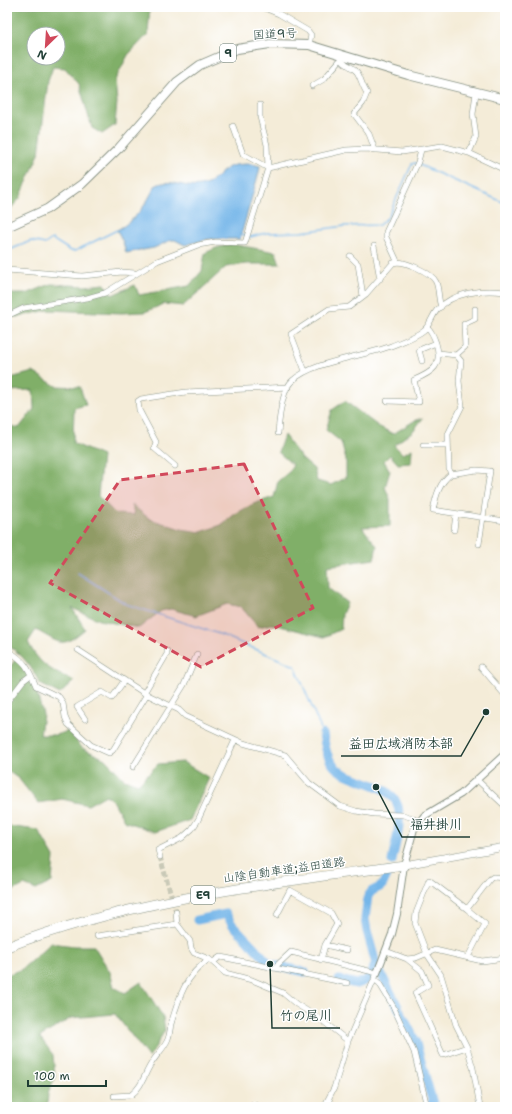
<svg xmlns="http://www.w3.org/2000/svg" width="512" height="1114" font-family="'Shantell Sans','Klee One',sans-serif">
  <style>
    .forest { fill: #80af68; stroke: #50764e; fill-rule: evenodd }
    .water { fill: #74b6e9; stroke: #4a7a8e }
    .lines { fill: none; stroke-linecap: round; stroke-linejoin: round }
    .stream { stroke: #74b6e9; stroke-width: 1.5 }
    .river { stroke: #74b6e9; stroke-width: 9 }
    .minor-tunnel { stroke: #c9c9b7; stroke-width: 5; stroke-dasharray: 5 2.5; stroke-linecap: butt }
    .minor-casing { stroke: #8a9486; stroke-width: 6 }
    .tertiary-casing { stroke: #8a9486; stroke-width: 8 }
    .secondary-casing { stroke: #8a9486; stroke-width: 8 }
    .trunk-casing { stroke: #8a9486; stroke-width: 10 }
    .motorway-casing { stroke: #8a9486; stroke-width: 10 }
    .minor { stroke: #fff; stroke-width: 5 }
    .tertiary { stroke: #fff; stroke-width: 6 }
    .secondary { stroke: #fff; stroke-width: 7 }
    .trunk { stroke: #fff; stroke-width: 8 }
    .motorway { stroke: #fff; stroke-width: 9 }
    .marked { fill: #d1495b; fill-opacity: 0.2; stroke: #d1495b; stroke-width: 3; stroke-dasharray: 8 5; stroke-linejoin: round }
    .labels { text-anchor: middle; stroke-width: 3; stroke-linejoin: round; paint-order: stroke }
    .shield { fill: #fff; stroke: #627771; stroke-width: 1 }
    .shield-label { font-size: 11px; font-weight: bold; fill: #1f3d34 }
    .street-label { font-size: 12px; fill: #1f3d34; stroke: #fff }
    .leader { fill: none; stroke: #1f3d34; stroke-width: 1.5 }
    .callout-dot { fill: #1f3d34; stroke: #fff; stroke-width: 1.5 }
    .callout-label { font-size: 13px; text-anchor: middle; font-weight: bold; fill: #1f3d34; stroke: #fff; stroke-width: 3; stroke-linejoin: round; paint-order: stroke }
  </style>
  <rect width="100%" height="100%" fill="#fff"/>
  <filter id="ink" filterUnits="userSpaceOnUse"><feTurbulence type="fractalNoise" baseFrequency=".025" numOctaves="2"/><feDisplacementMap in="SourceGraphic" scale="8" xChannelSelector="R" yChannelSelector="G"/><feConvolveMatrix kernelMatrix="1 2 1 2 8 2 1 2 1" color-interpolation-filters="sRGB"/></filter>
  <filter id="wash" filterUnits="userSpaceOnUse"><feTurbulence type="fractalNoise" baseFrequency=".012" numOctaves="4" result="noise"/><feDisplacementMap in="SourceGraphic" scale="16" xChannelSelector="R" yChannelSelector="G"/><feGaussianBlur stdDeviation="0.9" result="paint"/><feColorMatrix in="noise" values="0 0 0 0 0 0 0 0 0 0 0 0 0 0 0 0 0 1.4 0 .05"/><feComposite in="paint" operator="in"/></filter>
  <g filter="url(#wash)">
    <rect width="100%" height="100%" fill="#f4ecd8"/>
    <path class="forest" d="M7,7H150L148,34L128,55L115,80L117,102L115,125L102,134L92,128L79,84L65,68L53,67L48,81L39,154L20,198L7,213V82L10,74L7,70ZM34,34H58V58H34Z
      M231,244L276,252L280,264H246L226,267L183,306L164,304L145,312L121,313L48,310L17,317L7,315V294H26L51,284L85,286L105,284L112,295L135,285L139,295L189,286L202,271L205,253L216,248Z
      M33,372L56,386L80,387L86,405L74,408L73,443L102,456L98,496L116,514L134,515L132,505L150,519L181,529L201,532L221,525L235,514L253,504L274,497L278,481L289,472L293,465L278,452L284,435L302,459L314,469L317,481L331,485L346,477V460L341,442L326,430L332,410L345,401L378,426L393,434L414,421L423,418L413,431L394,445L403,454L412,449L411,463L398,464L390,455L384,461L390,471L385,487L390,499V526L362,527L377,546L374,559L327,566L328,588L347,603L342,614L341,629L324,637L272,624L258,627L241,607L227,604L196,616L171,609L161,611L139,628L99,620L72,608L85,629C61,649 62,644 36,630L28,642C39,665 52,671 74,681L60,694L40,684C32,667 23,655 7,645V425L19,428L34,409L33,390L7,391V379Z
      M15,660L25,666L37,694L43,714L40,735H55L69,731L82,748L105,759L124,779L138,784L158,764L183,762L209,778L190,820L155,832L124,821L114,802L106,795L88,805L62,799L38,803L19,779L9,772L7,773V671Z
      M7,826L38,830L54,857L52,882L36,890L24,885L7,894Z
      M51,943L74,946H94L110,972L114,987L125,993L141,982L163,1017L165,1030L149,1058L115,1014L71,1018L40,1037L53,1055L55,1077L48,1093L47,1107H7V975L22,969Z"/>
    <path class="water" d="M252,164L260,166L259,172L240,239H209L185,245L175,240H171L154,248L126,253L123,242L117,230C136,220 146,205 155,186C170,177 185,189 200,186C216,184 219,171 231,166C237,164 246,164 252,164Z"/>
    <g class="lines">
      <path class="stream" d="M242,234L250,237L266,233L301,232L345,226L379,225L388,217L412,164L415,163L505,203
        M7,251L31,241L45,244L52,239L71,251H75L117,230
        M78,573L126,604L222,635L295,666L323,734"/>
      <path class="river" d="M323,734C325,744 326,757 334,766C350,784 397,781 399,812C401,827 395,845 392,861
        M388,873L382,886L372,891L368,896L365,919L367,931L376,964L415,1040L434,1107
        M197,920L226,914L232,924L270,964L305,972
        M339,980L357,984L367,980L376,964"/>
    </g>
  </g>
  <g filter="url(#ink)">
    <g class="lines">
      <path class="minor-tunnel" d="M160,857L176,912"/>
      <g class="minor-casing">
        <path id="minor" d="M262,7L279,14L308,31L311,35L309,45
          M341,55V59C345,65 352,66 357,72C361,78 362,86 367,93L363,103L354,114L369,134L375,150
          M312,86L324,79L341,59
          M260,105V117L267,145L268,168
          M233,126L243,154L268,168
          M469,153L476,137L473,114L476,93
          M374,246L380,279
          M350,256L358,264L363,296
          M397,261L386,237V232L418,162L421,150
          M7,270L82,276L122,272L135,273
          M7,316L24,308L87,298L105,293L157,261L198,245L216,242L245,243L268,168L346,150L366,149L402,152L442,146L469,153L505,170
          M439,353L456,355L461,361L459,381L462,406L448,434L449,469L451,474L476,470L490,471L479,544
          M456,355L465,347L464,324L475,319V309
          M422,361L419,350L436,343
          M305,371L291,334L329,309L349,307L366,294L393,263C403,259 432,273 436,282C439,289 438,299 441,307
          M387,401L419,402L414,380C433,372 443,366 436,343C434,337 432,331 427,327
          M278,433C279,420 282,390 292,381C313,361 363,357 391,346C401,342 416,337 424,330C430,325 432,316 437,310C453,292 482,289 505,292
          M423,445H448
          M175,466L154,448L156,442L139,410L138,401L141,399L186,392L288,387
          M451,474C439,483 436,496 433,510L505,521
          M454,530L456,514
          M7,650C25,661 28,667 36,686L59,697L63,703L65,717L68,724L91,745L109,753L113,750L147,694
          M78,650L144,693L179,710L185,716L243,743L285,755L309,783L340,806L356,811L374,814L403,815L413,818L418,822
          M481,667L505,695
          M144,693L167,654V651
          M7,702L23,681L31,675
          M85,719L77,707L102,692L112,698L124,681
          M133,767L184,685L197,654
          M476,779L505,806
          M160,857L158,850L182,838L192,829L198,820L235,740
          M467,909L485,924L468,957
          M176,912L177,924
          M277,915L290,890L331,913L337,924L325,945L321,960
          M97,936L177,924L190,941L191,948L194,953L209,959L225,973L252,980L283,993L296,1004L319,1018L348,1041
          M325,945L347,950
          M386,951L407,959L416,958L435,950L482,961L505,958
          M407,959L422,971L428,985L415,993L443,1055L467,1047
          M213,962L220,957L226,958L347,983
          M274,968L291,952L377,973L348,1041L334,1088L324,1107
          M374,979L379,983L393,1006L414,1052L427,1107
          M114,1096L131,1095C142,1087 144,1075 151,1064C156,1055 164,1049 168,1039C170,1034 170,1029 171,1024C179,997 185,976 209,959
          M329,1099L333,1107
          M252,1107L253,1104L260,1107
          M480,1107L473,1068L467,1047L456,1025L441,975L427,954L415,923L416,913L429,880L467,909L490,879L493,877L505,878"/>
      </g>
      <g class="tertiary-casing">
        <path id="tertiary" d="M377,973L392,934L397,914L404,865L414,829L424,816L461,794L505,754"/>
      </g>
      <g class="secondary-casing">
        <path id="secondary" d="M404,865L505,847"/>
      </g>
      <g class="trunk-casing">
        <path id="trunk" d="M7,227L47,209L82,184L119,148L177,82L200,65L237,49L270,44L309,45L408,75L505,99"/>
      </g>
      <g class="motorway-casing">
        <path id="motorway" d="M7,947C134,898 270,884 404,865"/>
      </g>
      <use href="#minor" class="minor"/>
      <use href="#tertiary" class="tertiary"/>
      <use href="#secondary" class="secondary"/>
      <use href="#trunk" class="trunk"/>
      <use href="#motorway" class="motorway"/>
    </g>
  </g>
  <path class="marked" d="M244,464L313,608L201,667L50,583L120,480Z"/>
  <g class="labels">
    <g class="shield">
      <rect x="220" y="44" width="16" height="18" rx="3"/>
      <rect x="191" y="886" width="24" height="18" rx="3"/>
    </g>
    <g class="shield-label">
      <text x="228" y="57">9</text>
      <text x="203" y="899">E9</text>
    </g>
    <g class="street-label">
      <text transform="translate(275 34) rotate(-3)" y="4">国道9号</text>
      <text transform="translate(284 870) rotate(-8)" y="4">山陰自動車道;益田道路</text>
    </g>
  </g>
  <path class="leader" d="M486 712L461 756H341M376 787L402 837H470M270 964L272 1028H340"/>
  <g class="callout-dot">
    <circle cx="486" cy="712" r="4"/>
    <circle cx="376" cy="787" r="4"/>
    <circle cx="270" cy="964" r="4"/>
  </g>
  <g class="callout-label">
    <text x="401" y="748">益田広域消防本部</text>
    <text x="436" y="829">福井掛川</text>
    <text x="306" y="1020">竹の尾川</text>
  </g>
  <rect width="512" height="1114" fill="none" stroke="#fff" stroke-width="24"/>
  <g transform="translate(46 46) rotate(205)"><circle r="19" fill="#ffffff" stroke="#a5b1ae"/>
  <path d="M0-3L7 15L0 10L-7 15Z" fill="#d1495b"/>
  <text y="-6" font-size="11" font-weight="bold" text-anchor="middle" fill="#1f3d34">N</text>
  </g>
  <path d="M28 1080v6h78v-6" fill="none" stroke="#1f3d34" stroke-width="2"/>
  <text x="34" y="1080" font-size="12" fill="#1f3d34" stroke="#ffffff" stroke-width="3" paint-order="stroke">100 m</text>
</svg>
